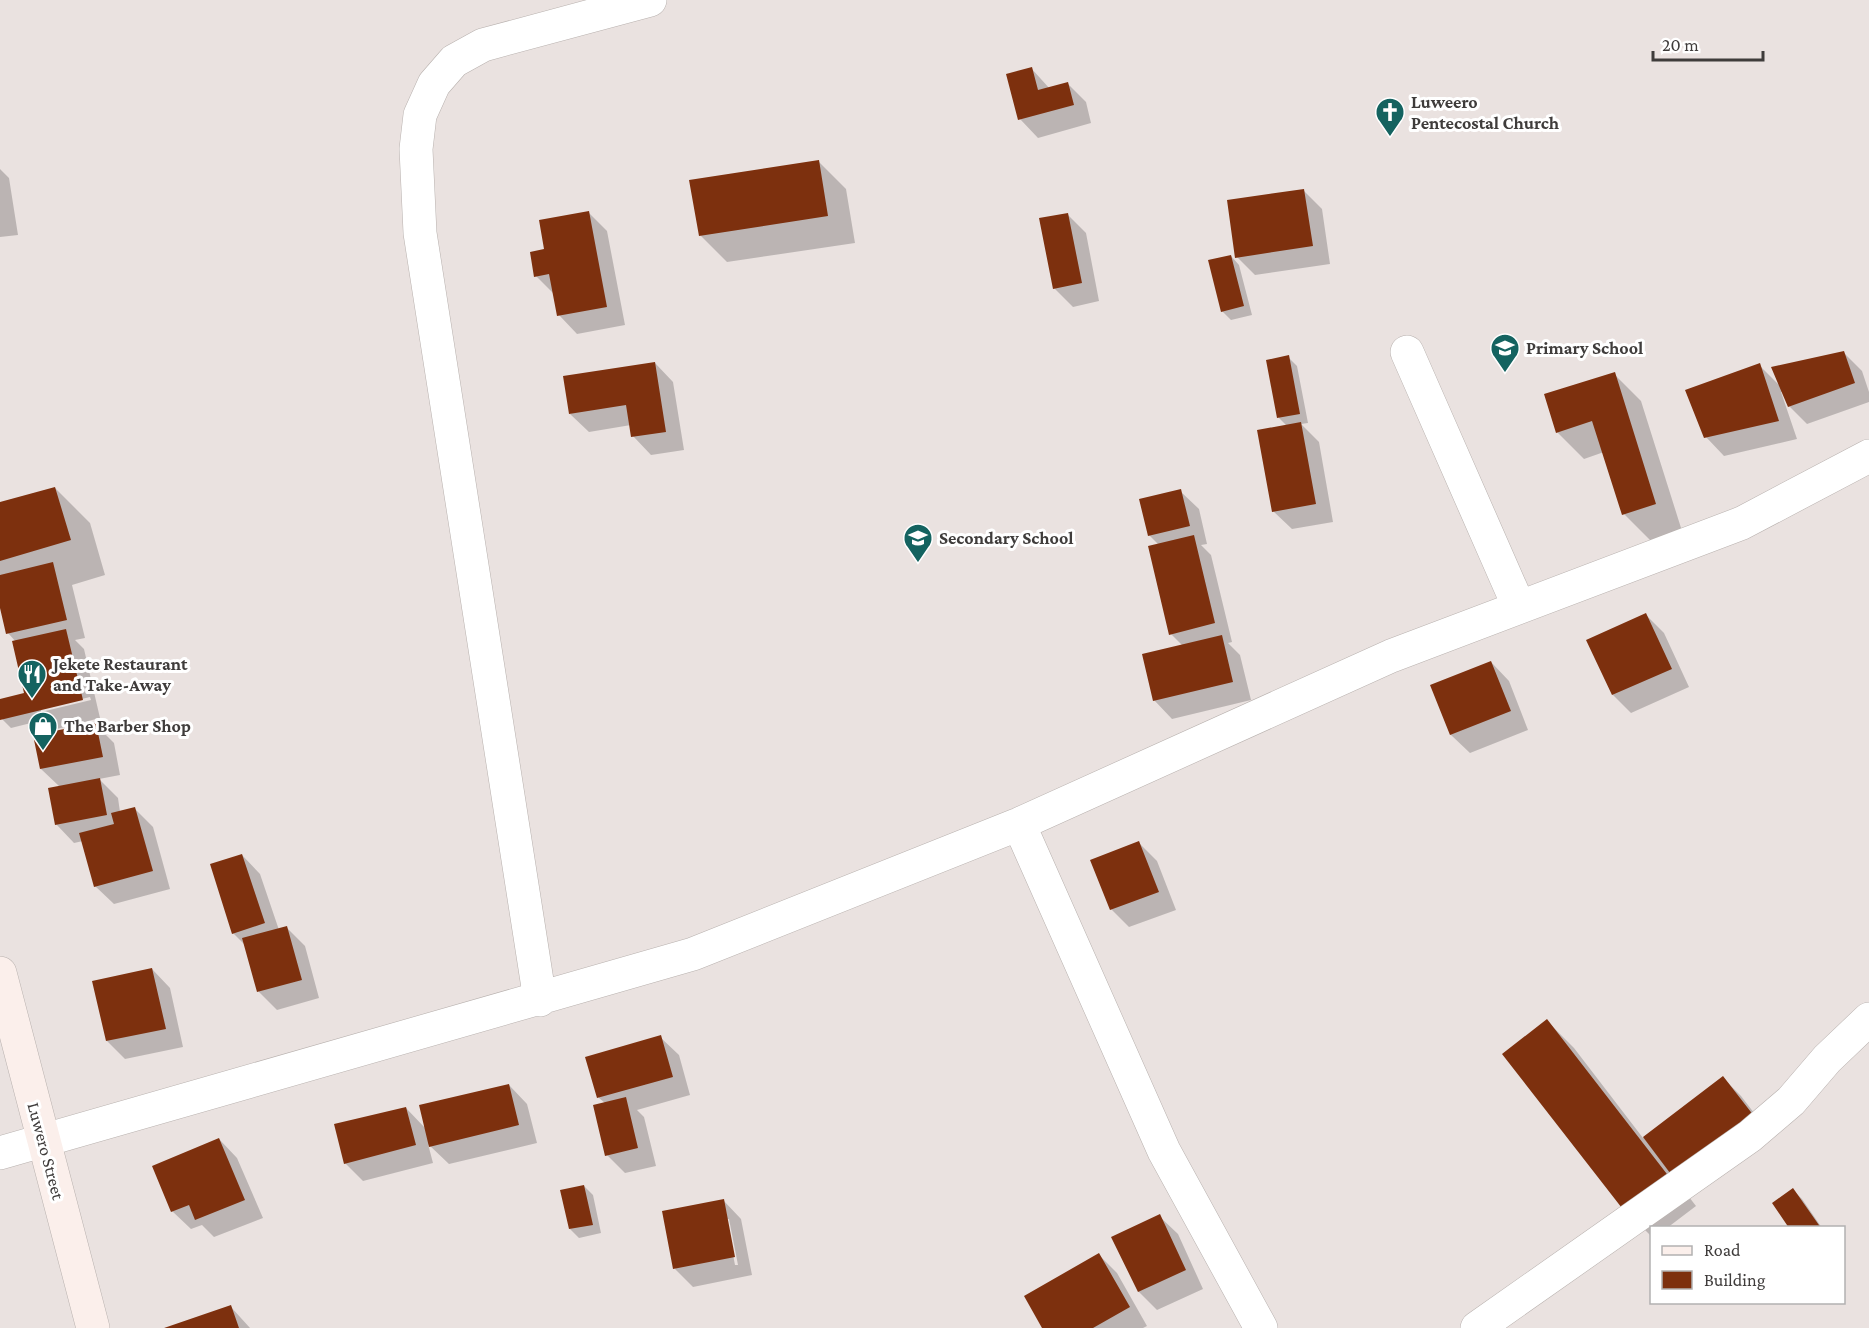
<svg xmlns="http://www.w3.org/2000/svg" width="1869" height="1328" font-family="'Crimson Pro',serif">
  <style>
    .shadow { fill: #0003; fill-rule: evenodd }
    .building { fill: #7d300e }
    .lines { fill: none; stroke-linecap: round; stroke-linejoin: round }
    .minor-casing { stroke: #b8b1ae; stroke-width: 34 }
    .secondary-casing { stroke: #b8b1ae; stroke-width: 34 }
    .minor { stroke: #fff; stroke-width: 33 }
    .secondary { stroke: #fbefeb; stroke-width: 33 }
    .labels { text-anchor: middle; stroke-width: 6; stroke-linejoin: round; paint-order: stroke }
    .poi-label { font-size: 18px; font-weight: bold; fill: #3f3c3b; stroke: #fff; text-anchor: start }
    .street-label { font-size: 18px; fill: #3f3c3b; stroke: #fff }
  </style>
  <rect width="100%" height="100%" fill="#eae2e0"/>
  <path class="shadow" d="M1031,68L1050,89L1068,84L1086,102L1091,123L1038,138L1020,119Z
    M819,162L846,189L855,243L727,262L700,235Z
    M0,169L9,178L18,235L0,237Z
    M1304,191L1322,209L1330,264L1255,275L1237,257Z
    M589,213L607,231L625,325L577,334L559,315L555,295L536,276L546,251Z
    M1067,214L1086,233L1099,301L1073,307L1054,288Z
    M1231,256L1239,265L1252,315L1231,320L1222,311Z
    M1844,353L1862,371L1869,392V402L1807,424L1789,406L1783,392H1781L1797,439L1724,456L1706,437L1759,365L1781,387Z
    M1288,357L1297,366L1308,423L1301,424L1319,442L1333,522L1292,529L1273,511L1287,426L1279,418Z
    M655,363L673,382L684,450L651,455L633,436L631,425L589,432L570,414Z
    M1614,374L1641,401L1682,531L1651,541L1624,514L1604,452L1584,459L1557,432Z
    M55,488L90,523L105,575L72,585L85,638L75,640L84,649L100,718L49,731L39,721L11,728L2,719L0,700L26,694L16,642L8,633L0,602V504ZM90,697L91,700L41,712V709Z
    M1180,491L1199,509L1207,544L1201,545L1211,555L1232,642L1228,643L1240,655L1251,700L1172,719L1154,700L1183,646L1171,634L1159,545L1149,535Z
    M1646,615L1664,633L1689,687L1631,713L1613,695Z
    M1491,662L1509,681L1528,730L1470,753L1451,735L1432,686Z
    M95,724L114,743L120,775L99,779L118,798L120,812L134,808L153,827L170,889L114,904L95,886L83,841L74,843L56,824L60,787L41,769L35,736Z
    M1139,843L1157,861L1176,910L1129,927L1111,909Z
    M242,855L260,874L279,930L286,927L305,946L319,998L277,1010L259,992L245,945L233,933Z
    M152,969L170,988L183,1047L125,1059L107,1041Z
    M1547,1021L1574,1048L1643,1138L1723,1078L1741,1096L1771,1135L1679,1184L1696,1206L1667,1228H1652V1237L1626,1211Z
    M660,1037L679,1055L690,1095L637,1110L644,1117L656,1166L625,1173L607,1155L605,1103L599,1098L587,1058Z
    M509,1085L527,1104L537,1143L449,1164L428,1144L433,1163L363,1181L345,1163L406,1108L426,1129Z
    M219,1139L237,1158L263,1218L214,1237L202,1225L191,1229L172,1211Z
    M584,1186L593,1195L601,1233L579,1238L570,1229Z
    M1793,1190L1802,1199L1822,1228H1791Z
    M723,1200L741,1219L752,1275L693,1287L675,1269ZM726,1219H729L738,1265H735Z
    M1159,1216L1178,1234L1203,1289L1157,1310L1139,1292L1113,1237Z
    M1099,1255L1117,1273L1147,1326L1143,1328H1044Z
    M231,1307L250,1328H167Z"/>
  <path class="building" d="M1032,67L1038,90L1068,82L1074,105L1018,120L1006,74Z
    M819,160L828,216L699,236L689,180Z
    M1304,189L1313,246L1235,258L1227,200Z
    M589,211L607,307L557,316L549,274L534,277L530,252L544,249L539,220Z
    M1068,213L1082,283L1053,289L1039,218Z
    M1231,255L1244,306L1221,312L1208,260Z
    M1844,351L1855,383L1788,407L1771,367Z
    M1289,355L1300,414L1277,418L1266,360Z
    M655,362L666,432L631,437L626,405L569,414L563,376Z
    M1760,363L1779,421L1704,438L1685,390Z
    M1615,372L1656,504L1622,515L1592,421L1556,433L1544,394Z
    M1301,422L1316,504L1272,512L1257,430Z
    M55,487L71,540L0,561V502Z
    M1181,489L1190,526L1148,536L1139,499Z
    M1194,535L1215,623L1169,635L1148,546Z
    M53,562L67,620L6,634L0,608V575Z
    M1646,613L1672,669L1612,695L1586,640Z
    M66,629L83,700L0,720V699L24,693L12,641Z
    M1222,635L1233,682L1153,701L1142,654Z
    M1491,661L1511,711L1450,735L1430,685Z
    M96,723L103,757L40,769L33,735Z
    M100,778L107,815L55,825L48,788Z
    M135,807L153,871L94,887L79,833L114,824L111,813Z
    M1139,841L1159,892L1110,910L1090,860Z
    M242,854L265,923L232,934L210,864Z
    M287,926L302,980L257,992L242,938Z
    M152,968L166,1029L106,1041L92,981Z
    M1547,1019L1670,1178L1625,1212L1502,1054Z
    M661,1035L673,1077L597,1098L585,1057Z
    M1723,1076L1754,1116L1673,1177L1643,1137Z
    M509,1084L519,1125L429,1147L419,1105Z
    M626,1097L638,1148L605,1156L593,1105Z
    M406,1107L416,1145L344,1164L334,1124Z
    M219,1138L245,1200L195,1220L189,1205L171,1212L152,1166Z
    M584,1185L593,1225L569,1229L560,1190Z
    M1793,1188L1821,1228H1789L1772,1203Z
    M724,1199L735,1257L673,1269L662,1211Z
    M1160,1214L1186,1270L1138,1292L1111,1237Z
    M1099,1253L1130,1307L1093,1328H1042L1024,1296Z
    M231,1305L239,1328H164Z"/>
  <g class="lines">
    <g class="minor-casing">
      <path id="minor" d="M1407,352L1519,607
        M1019,824L1164,1151L1261,1328
        M540,1000L420,233L416,149L420,115L434,84L454,61L483,45L650,0
        M0,1153L693,954L1019,824L1391,656L1742,523L1869,456
        M1477,1328L1750,1136L1791,1101L1827,1059L1869,1019"/>
    </g>
    <g class="secondary-casing">
      <path id="secondary" d="M0,973L93,1328"/>
    </g>
    <use href="#minor" class="minor"/>
    <use href="#secondary" class="secondary"/>
  </g>
  <defs>
    <g id="church-pin" transform="scale(1.5)"><path d="M0 17L-7.5 6A9.5 9.5 0 1 1 7.5 6Z" fill="#146360" stroke="#fff"/><path d="M-1.2-6h2.4v3.5h3.3v2.4h-3.3V6h-2.4V-.1h-3.3v-2.4h3.3Z" fill="#fff"/></g>
    <g id="school-pin" transform="scale(1.5)"><path d="M0 17L-7.5 6A9.5 9.5 0 1 1 7.5 6Z" fill="#146360" stroke="#fff"/><path d="M0-5L7-2L0 1L-7-2ZM-4 1L0 2.5L4 1V4Q0 6-4 4Z" fill="#fff"/></g>
    <g id="restaurant-pin" transform="scale(1.5)"><path d="M0 17L-7.5 6A9.5 9.5 0 1 1 7.5 6Z" fill="#146360" stroke="#fff"/><path d="M-5-6h1v4h1v-4h1v4h1v-4h1v5L-1.5 .5V6h-2V.5L-5-1ZM5-6V6H3V1.5H1.5Q1.5-4 5-6Z" fill="#fff"/></g>
    <g id="shop-pin" transform="scale(1.5)"><path d="M0 17L-7.5 6A9.5 9.5 0 1 1 7.5 6Z" fill="#146360" stroke="#fff"/><path d="M-5-2.5h2.3a2.7 3.5 0 0 1 5.4 0H5L5.5 6h-11ZM-1.5-2.5h3a1.5 2.3 0 0 0-3 0Z" fill="#fff"/></g>
  </defs>
  <g fill-rule="evenodd">
    <use href="#church-pin" x="1390" y="112"/>
    <use href="#school-pin" x="1505" y="348"/>
    <use href="#school-pin" x="918" y="538"/>
    <use href="#restaurant-pin" x="32" y="674"/>
    <use href="#shop-pin" x="43" y="726"/>
  </g>
  <g class="labels">
    <g class="poi-label">
      <text x="1411" y="108">Luweero<tspan x="1411" dy="21">Pentecostal Church</tspan></text>
      <text x="1526" y="354">Primary School</text>
      <text x="939" y="544">Secondary School</text>
      <text x="53" y="670">Jekete Restaurant<tspan x="53" dy="21">and Take-Away</tspan></text>
      <text x="64" y="732">The Barber Shop</text>
    </g>
    <g class="street-label">
      <text transform="translate(46 1151) rotate(75)" y="6">Luwero Street</text>
    </g>
  </g>
  <rect x="1650" y="1226" width="195" height="78" fill="#ffffff" stroke="#b2b1b1" stroke-width="1.5"/>
  <rect x="1662" y="1246" width="30" height="9" fill="#fbefeb" stroke="#b2b1b1" stroke-width="1.5"/>
  <text x="1704" y="1256" font-size="18" fill="#3f3c3b">Road</text>
  <rect x="1662" y="1271" width="30" height="18" fill="#7d300e" stroke="#b2b1b1" stroke-width="1.5"/>
  <text x="1704" y="1286" font-size="18" fill="#3f3c3b">Building</text>
  <path d="M1653 51v9h110v-9" fill="none" stroke="#3f3c3b" stroke-width="3"/>
  <text x="1662" y="51" font-size="18" fill="#3f3c3b" stroke="#ffffff" stroke-width="4.5" paint-order="stroke">20 m</text>
</svg>
